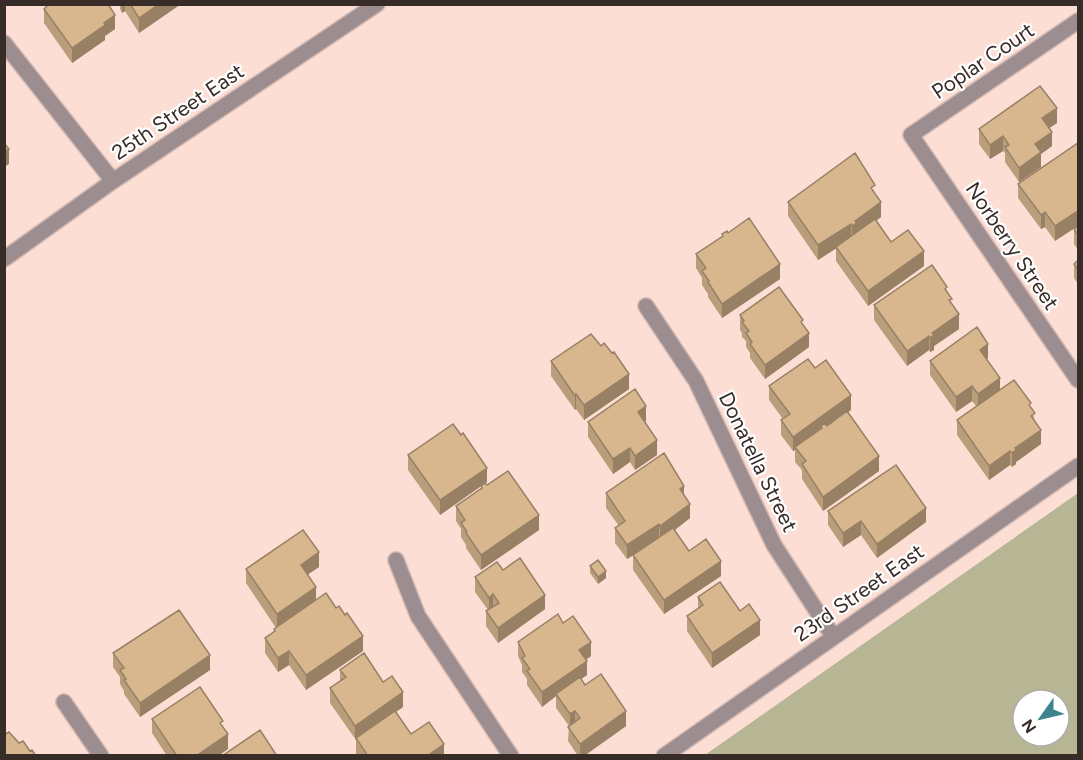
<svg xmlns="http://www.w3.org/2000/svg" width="1083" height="760" font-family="Figtree,sans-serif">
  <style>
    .green { fill: #b6b695; fill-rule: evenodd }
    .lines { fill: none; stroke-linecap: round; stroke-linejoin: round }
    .minor-casing { stroke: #d5bab2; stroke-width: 18 }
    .minor { stroke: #9b8d90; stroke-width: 15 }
    .wall { fill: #ba9d7b }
    .shaded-wall { fill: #978064 }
    .building { fill: #d8b78f; stroke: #978064; stroke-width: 1.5 }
    .labels { text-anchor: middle; stroke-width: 4.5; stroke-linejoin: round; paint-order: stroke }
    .street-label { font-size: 21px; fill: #382c29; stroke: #fff }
  </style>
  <rect width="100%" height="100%" fill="#fcded4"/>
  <path class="green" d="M1078,493V755H705ZM1023,700H1059V736H1023Z"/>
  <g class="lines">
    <g class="minor-casing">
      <path id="minor" d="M1078,21L911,135L1078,380
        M4,43L113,181
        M4,259L113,181L377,4
        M646,306L696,381L774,545L833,636
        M396,560L418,616L511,756
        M64,702L101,756
        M664,756L1078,466"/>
    </g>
    <use href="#minor" class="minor"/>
  </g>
  <path class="wall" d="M120,4H181L139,33L125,11L122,13L120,9Z
    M44,9L115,29L105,36V40L72,63L44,23Z
    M1057,123L1049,128L1052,146L1041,154V167L1019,182L1005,162V153L1003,151L990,159L979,144V129Z
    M1078,143L1055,241L1045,227L1041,229L1018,198V184Z
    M875,194L881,217L876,221L891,242L924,266L868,306L836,261V248L818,260L788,216V202Z
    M1078,226V250L1074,244V229Z
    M722,234L780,279L722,318L708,297V294L702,285V278L696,268V254L722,237Z
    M1078,260V284L1074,278V264Z
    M947,293L952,304L959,329L934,346V350L930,352L929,350L907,366L874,320V305Z
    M740,315L803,325L809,347L765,379L750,358V353L746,347V341L742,337V333L740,330Z
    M988,358L986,360L1000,390L1031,407L1041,444L1016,462V464L1012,467L1010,465L989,480L957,435V420L977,407L972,401L956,412L930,375V361Z
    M551,361L629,389L584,420L576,409L575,410L551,376Z
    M769,386L851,410L848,412L879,471L823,511L802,479V470L795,462V450L793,451L781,435V420L783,419L769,400Z
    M646,421L644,422L657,455L635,470L630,462L613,474L588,437V422Z
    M408,455L487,482L484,484L487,485L539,530L481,570L466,548V545L461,537V529L456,521V506L481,488V486L440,515L408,470Z
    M606,493L684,494L690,518L674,531L689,551L721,576L664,614L633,570V555L637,553L627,559L615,543V528L619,526L606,508Z
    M828,511L926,522L877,558L861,535L843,547L828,525Z
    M590,566L606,578L598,584L590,573Z
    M319,567L308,574L316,600L363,651L306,690L289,665L278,672L265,653V638L274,632V629L276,628L246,583V569Z
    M503,570L545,609L498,643L486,626V611L488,610L475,592V577Z
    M698,597L740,611L760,635L712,668L687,631V616L698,609Z
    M563,623L591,656L586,660L587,675L581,679L585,685L626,726L584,756H578L568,741L569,726L556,708V696L542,707L527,685V679L522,672V665L518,656V642Z
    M113,653L210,670L140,717L124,694V691L120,684V677L113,667Z
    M340,670L383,682L403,707L396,712L411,734L444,756H356V740L330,703V688L340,681Z
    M152,719L223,726L228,749L218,756H167L152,733Z"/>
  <path class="shaded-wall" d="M122,4H125V11L122,13Z
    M159,4H181L139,33V18Z
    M115,15V29L105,36V40L72,63V48Z
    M1057,108V123L1042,133V118Z
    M1052,132V146L1041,154V167L1019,182V168L1035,144Z
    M1003,136V151L990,159V145Z
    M9,149V164L4,167V152Z
    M881,202V217L857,234L852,241V226L855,221Z
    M1078,211V226L1055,241V226Z
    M1045,212V227L1041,229V215Z
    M851,224V239L818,260V245Z
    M924,251V266L868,306V291Z
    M780,264V279L722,318V304Z
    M959,314V329L934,346V350L930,352V338L932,333Z
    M809,333V347L765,379V365Z
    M929,336V350L907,366V351Z
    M988,344V358L980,364V350Z
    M629,374V389L584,420V405Z
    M1000,378V393L978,408V394Z
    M972,386V401L956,412V397Z
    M576,394V409L575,410V396Z
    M851,395V410L822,430L821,426V431L795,447V450L793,451V437Z
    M646,406V421L638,427V412Z
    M1041,430V444L1016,462V464L1012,467V453L1015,448Z
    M657,440V455L635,470V456Z
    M630,448V462L613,474V459Z
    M1010,451V465L989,480V466Z
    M879,456V471L823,511V497Z
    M487,468V482L440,515V500Z
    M684,486V500L680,489Z
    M690,504V518L660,541V526Z
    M926,508V522L877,558V544Z
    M539,515V530L481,570V555Z
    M861,521V535L843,547V533Z
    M659,524V539L627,559V545Z
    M319,552V567L301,579V565Z
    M721,561V576L664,614V600Z
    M606,571V578L598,584V577Z
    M316,587V602L277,629V614Z
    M493,594V609L489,612V598Z
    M545,595V609L498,643V628Z
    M760,620V635L712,668V653Z
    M363,636V651L306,690V675Z
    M591,642V656L579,664V650Z
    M289,651V665L278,672V658Z
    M210,655V670L140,717V703Z
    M587,661V675L558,695L556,694V696L542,707V692Z
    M403,692V707L356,739V738L355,740V726Z
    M575,711V725L570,729V714Z
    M626,711V726L584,756H580V744Z
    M228,734V749L218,756H196Z
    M444,744V756H427Z"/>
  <path class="building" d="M49,4H108L115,15L104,23L105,25L72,48L44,9Z
    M130,4H159L139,18Z
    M1040,86L1057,108L1042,118L1052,132L1035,144L1041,152L1019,168L1005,147L1009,145L1003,136L990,145L979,129Z
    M4,143L9,149L4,152Z
    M1078,143V211L1055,226L1045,212L1041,215L1018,184Z
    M855,153L875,185L871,188L881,202L855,221L857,223L852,226L851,224L818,245L788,202Z
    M749,218L780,264L722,304L708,282L709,281L702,271L706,268L696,254L723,236L722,234L727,231L728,233Z
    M875,219L891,242L908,230L924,251L868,291L836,247Z
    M1078,226V235L1074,229Z
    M1078,260V270L1074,264Z
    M932,265L947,287L945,289L952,299L949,300L959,314L932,333L934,335L930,338L929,336L907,351L874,305Z
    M779,287L803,320L801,322L809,333L765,365L750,344L752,342L746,333L749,331L742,322L744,321L740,315Z
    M977,327L988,344L980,350L1000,378L978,394L972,386L956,397L930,361Z
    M591,334L601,346L604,343L612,353L614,352L629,374L584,405L576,394L575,396L551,361Z
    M808,359L815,368L826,360L851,395L793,437L781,420L790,414L769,386Z
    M1014,380L1031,403L1029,405L1035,413L1031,416L1041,430L1015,448L1016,450L1012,453L1010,451L989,466L957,420Z
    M635,389L646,406L638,412L657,440L635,456L630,448L613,459L588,422Z
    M847,411L879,456L823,497L802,464L806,461L795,447L822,428L821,426L825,423L827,426Z
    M453,424L461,435L463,433L487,468L440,500L408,455Z
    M664,453L684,486L680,489L690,504L660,526L659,524L627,545L615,528L625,521L606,493Z
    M896,465L926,508L877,544L861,521L843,533L828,511Z
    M508,471L539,515L481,555L466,533L467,532L461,523L465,520L456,506L482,488L481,486L485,483L487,485Z
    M673,528L689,551L706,539L721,561L664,600L633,555Z
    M303,530L319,552L301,565L316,587L277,614L246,569Z
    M520,558L545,595L498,628L486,611L499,603L493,594L489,598L475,577L497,562L503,570Z
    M598,560L606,571L598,577L590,566Z
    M720,582L740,611L749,604L760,620L712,653L687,616L703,605L698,597Z
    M326,593L336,608L339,606L345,615L347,613L363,636L306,675L289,651L278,658L265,638L275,631L274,629Z
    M179,610L210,655L140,703L124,680L126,679L120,670L124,668L113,653Z
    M558,614L563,623L573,616L591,642L579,650L587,661L542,692L527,671L530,669L522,658L525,656L518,642Z
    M364,653L383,682L392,676L403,692L355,726L330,688L346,677L340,670Z
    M601,674L626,711L580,744L568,727L580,718L575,711L570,714L556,694L580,677L585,685Z
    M200,687L223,721L220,723L228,734L196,756H177L152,719Z
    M395,711L411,734L429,722L444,744L427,756H368L356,738Z
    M260,730L277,756H222Z
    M9,732L19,743L23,741L30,751L32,750L36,756H4V735Z"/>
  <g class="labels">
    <g class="street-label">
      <text transform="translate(983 61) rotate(-34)" y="7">Poplar Court</text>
      <text transform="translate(178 112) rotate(-34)" y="7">25th Street East</text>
      <text transform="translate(1012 246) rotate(56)" y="7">Norberry Street</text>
      <text transform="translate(758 462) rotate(64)" y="7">Donatella Street</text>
      <text transform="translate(859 593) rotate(-35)" y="7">23rd Street East</text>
    </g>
  </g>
  <rect width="1083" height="760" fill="none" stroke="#382c29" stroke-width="12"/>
  <g transform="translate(1041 718) rotate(236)"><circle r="28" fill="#ffffff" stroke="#afaba9" stroke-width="1.5"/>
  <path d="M0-4.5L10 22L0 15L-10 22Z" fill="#3e848f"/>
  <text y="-9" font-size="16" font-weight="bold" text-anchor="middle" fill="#382c29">N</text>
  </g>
</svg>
